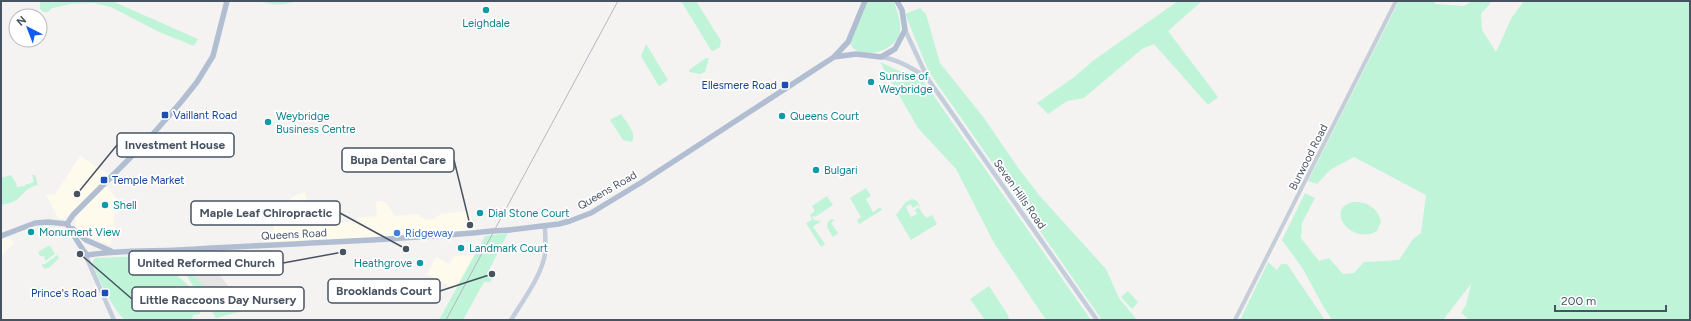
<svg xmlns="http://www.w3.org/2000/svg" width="1691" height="321" font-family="Figtree,sans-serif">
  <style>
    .commercial { fill: #fefbed }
    .education { fill: #e6e4e4 }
    .green { fill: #bff4d9 }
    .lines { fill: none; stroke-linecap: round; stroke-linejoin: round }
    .tertiary { stroke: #c5cdd8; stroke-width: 4 }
    .secondary { stroke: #c4cddc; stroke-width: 4.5 }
    .primary { stroke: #b1bed2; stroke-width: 5.5 }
    .rail { stroke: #b4b7bd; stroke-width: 1 }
    .primary-bridge { stroke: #b1bed2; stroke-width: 5.5 }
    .culture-dot { fill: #0f9aa8; stroke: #fff; stroke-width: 1.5 }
    .transit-dot { fill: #1a4fb4; stroke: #fff; stroke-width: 1.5 }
    .shop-dot { fill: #3f7fe0; stroke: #fff; stroke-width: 1.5 }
    .labels { text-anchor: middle; stroke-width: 3.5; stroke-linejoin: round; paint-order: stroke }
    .culture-label { font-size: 11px; fill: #0d838f; stroke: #fff; text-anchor: start }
    .transit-label { font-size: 11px; fill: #164399; stroke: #fff; text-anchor: end }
    .street-label { font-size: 11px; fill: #485362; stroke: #fff }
    .shop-label { font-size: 11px; fill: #366cbe; stroke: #fff; text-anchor: start }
    .leader { fill: none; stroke: #485362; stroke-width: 1.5 }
    .callout-dot { fill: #485362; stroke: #fff; stroke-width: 1.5 }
    .callout { fill: #fff; stroke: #485362; stroke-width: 1.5 }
    .callout-label { font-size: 12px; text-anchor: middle; font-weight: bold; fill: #485362 }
  </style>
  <rect width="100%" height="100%" fill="#f5f3f2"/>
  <path class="commercial" d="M80,156L111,176L104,183L116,198L112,239L110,245L84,234L78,230L75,227L76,217L88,203L64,218L59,219L46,194L55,195Z
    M305,192L309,214L339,206L342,223L357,221L358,218L377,216L376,202L382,201L386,203L395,216L417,214L420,215V217H424L425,220L434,219L441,214L468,211L477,233L270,244L274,227L286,206L292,197Z
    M10,238L11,241H14L13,244L1,256V240Z
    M474,255L455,289L427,274L436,257L450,264L454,256Z"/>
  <path class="education" d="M202,252L244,307L242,311L216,318L174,253Z"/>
  <path class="green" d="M51,1H112L198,39L194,46L157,31L111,7L93,3L71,4L52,8L48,12H44L40,9V2Z
    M260,1H298C284,5 274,6 260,1Z
    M681,1H696L721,41L720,47L713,51L711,50Z
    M868,1H894C897,11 901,21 900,31C898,52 855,63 850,42Z
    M1178,1L1201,2L1168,31L1218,97L1208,105L1154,44L1142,49L1084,98L1067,101L1048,114L1037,103L1073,78L1094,60Z
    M1399,1H1432L1436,4L1464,6L1472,1H1492L1481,14L1482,30L1496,52L1512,17L1524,1H1690V320H1466L1467,318L1461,313L1466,305L1471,284L1443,320H1332L1323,306L1303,269L1282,240L1305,193L1315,198L1302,223L1301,238L1319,261L1329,258L1343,274L1354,273L1364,262L1399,260L1413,239L1421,233L1426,195L1354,157L1330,170L1317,184L1308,181Z
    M920,8L926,14L940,63L984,118L1019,169L1039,195L1106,269L1119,298L1137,320H1102L929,72L905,14Z
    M646,44L668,80L660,86L658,85L641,56Z
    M706,58H709L705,72L700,74L689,72V70Z
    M880,62L924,82L1091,320H1046L994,243L956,169L918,128Z
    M621,114C626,122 637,133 632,142L623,140L610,120Z
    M11,175L16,183L17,187L25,186V185L34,182L32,175H35L38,185C28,187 26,191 19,198C15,202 7,204 1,205V178Z
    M866,188L871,196L866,199L873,212L880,207L882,210L859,224L857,220L861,217L850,198Z
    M827,196L833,205L815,217L814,216L812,217L814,220L821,221L813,227L825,244L821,247L806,223L812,220L810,215L815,211L812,206Z
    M912,199L917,201L922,210L918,205L913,208L910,204L906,207L911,217L917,214L915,210L918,207L926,218L932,215L937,224L911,240L896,215L906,202Z
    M1353,202C1366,201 1379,208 1381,222L1377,231C1353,246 1323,209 1353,202Z
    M831,219L835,220L831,223L838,233L833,237L827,227L828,222Z
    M508,233L487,274L494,278L490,282H484L463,320H439L485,236Z
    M48,246H50L55,254L45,261L44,256H40L38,252Z
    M191,254L190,260L195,268L193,272L194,276L218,301L232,292L244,307L242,311L216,318L201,292L196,291L183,269L177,275L193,290L192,302L200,305V314L193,315L192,320H125C115,313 96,275 92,262L95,258Z
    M57,255L59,258L50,267L45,269L42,266V264H45Z
    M1268,262L1277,270L1281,264H1287L1325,320H1240Z
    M989,286L1008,315L1009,320H985L970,299Z
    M1128,291L1138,302L1132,309L1121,297Z"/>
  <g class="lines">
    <path class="tertiary" d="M1235,320L1396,1"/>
    <path class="secondary" d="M905,30L928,79L1097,320
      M881,57C897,59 914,69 927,78
      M85,254L114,320
      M511,320C522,302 542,275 545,254C546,245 545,235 545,226"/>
    <path class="primary" d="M834,57L856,54L881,57L895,49L905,30L902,10L897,1
      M67,224C71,230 83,253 88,255C122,249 161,252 196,249C295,243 394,241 493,231
      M67,224L73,215L145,143L181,102L197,82L213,56L227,1
      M73,229L86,240L111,251
      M509,230L559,224L570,221L591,213L642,182L834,57L848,42L865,1
      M1,236L35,223L48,222L67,224"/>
    <path class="rail" d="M446,320L618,1"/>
    <path class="primary-bridge" d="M493,231L509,230"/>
  </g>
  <g class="culture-dot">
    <circle cx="486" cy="10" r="4"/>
    <circle cx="871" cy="82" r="4"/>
    <circle cx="782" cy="116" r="4"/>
    <circle cx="268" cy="122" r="4"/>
    <circle cx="816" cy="170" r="4"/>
    <circle cx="105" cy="205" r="4"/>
    <circle cx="480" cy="213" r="4"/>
    <circle cx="31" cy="232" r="4"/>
    <circle cx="461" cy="248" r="4"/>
    <circle cx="420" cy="263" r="4"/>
  </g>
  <g class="transit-dot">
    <rect x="781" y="81" width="8" height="8" rx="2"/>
    <rect x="161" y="111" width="8" height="8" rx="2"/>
    <rect x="100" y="176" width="8" height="8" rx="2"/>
    <rect x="101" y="289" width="8" height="8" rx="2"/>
  </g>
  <circle class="shop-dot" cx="397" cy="233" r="4"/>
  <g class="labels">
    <g class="culture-label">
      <text x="486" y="27" text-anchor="middle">Leighdale</text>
      <text x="879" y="80">Sunrise of<tspan x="879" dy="13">Weybridge</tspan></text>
      <text x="276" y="120">Weybridge<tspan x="276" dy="13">Business Centre</tspan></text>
      <text x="790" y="120">Queens Court</text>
      <text x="824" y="174">Bulgari</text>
      <text x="113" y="209">Shell</text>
      <text x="488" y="217">Dial Stone Court</text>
      <text x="39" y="236">Monument View</text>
      <text x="469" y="252">Landmark Court</text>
      <text x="412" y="267" text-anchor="end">Heathgrove</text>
    </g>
    <g class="transit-label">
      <text x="777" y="89">Ellesmere Road</text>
      <text x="173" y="119" text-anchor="start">Vaillant Road</text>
      <text x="112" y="184" text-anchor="start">Temple Market</text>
      <text x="97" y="297">Prince's Road</text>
    </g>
    <g class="street-label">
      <text transform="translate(1308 157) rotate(-63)" y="4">Burwood Road</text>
      <text transform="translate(607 190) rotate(-30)" y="4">Queens Road</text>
      <text transform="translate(1020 194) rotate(55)" y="4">Seven Hills Road</text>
      <text transform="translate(294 234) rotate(-3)" y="4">Queens Road</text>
    </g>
    <g class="shop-label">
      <text x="405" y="237">Ridgeway</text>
    </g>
  </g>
  <path class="leader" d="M77 194L117 145M470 225L454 160M406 249L340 213M343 252L283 263M492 274L440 291M80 254L132 299"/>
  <g class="callout-dot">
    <circle cx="77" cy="194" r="4"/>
    <circle cx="470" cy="225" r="4"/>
    <circle cx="406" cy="249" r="4"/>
    <circle cx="343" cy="252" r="4"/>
    <circle cx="492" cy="274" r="4"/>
    <circle cx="80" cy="254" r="4"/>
  </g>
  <g class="callout">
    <rect x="117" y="133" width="117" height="24" rx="4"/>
    <rect x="342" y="148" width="112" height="24" rx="4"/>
    <rect x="191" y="201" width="149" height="24" rx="4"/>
    <rect x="129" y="251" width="154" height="24" rx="4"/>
    <rect x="328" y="279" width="112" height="24" rx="4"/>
    <rect x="132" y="287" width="172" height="24" rx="4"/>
  </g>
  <g class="callout-label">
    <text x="175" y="149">Investment House</text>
    <text x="398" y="164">Bupa Dental Care</text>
    <text x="266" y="217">Maple Leaf Chiropractic</text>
    <text x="206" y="267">United Reformed Church</text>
    <text x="384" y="295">Brooklands Court</text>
    <text x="218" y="304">Little Raccoons Day Nursery</text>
  </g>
  <rect width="1691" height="321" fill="none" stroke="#485362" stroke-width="4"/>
  <g transform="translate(28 28) rotate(318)"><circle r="19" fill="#ffffff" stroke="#b6bac0"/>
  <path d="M0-3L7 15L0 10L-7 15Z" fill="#0d5bf4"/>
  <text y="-6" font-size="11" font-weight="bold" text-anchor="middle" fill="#485362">N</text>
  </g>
  <path d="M1555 305v6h111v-6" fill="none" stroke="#485362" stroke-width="2"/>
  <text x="1561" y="305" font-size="12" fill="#485362" stroke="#ffffff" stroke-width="3" paint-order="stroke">200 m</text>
</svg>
